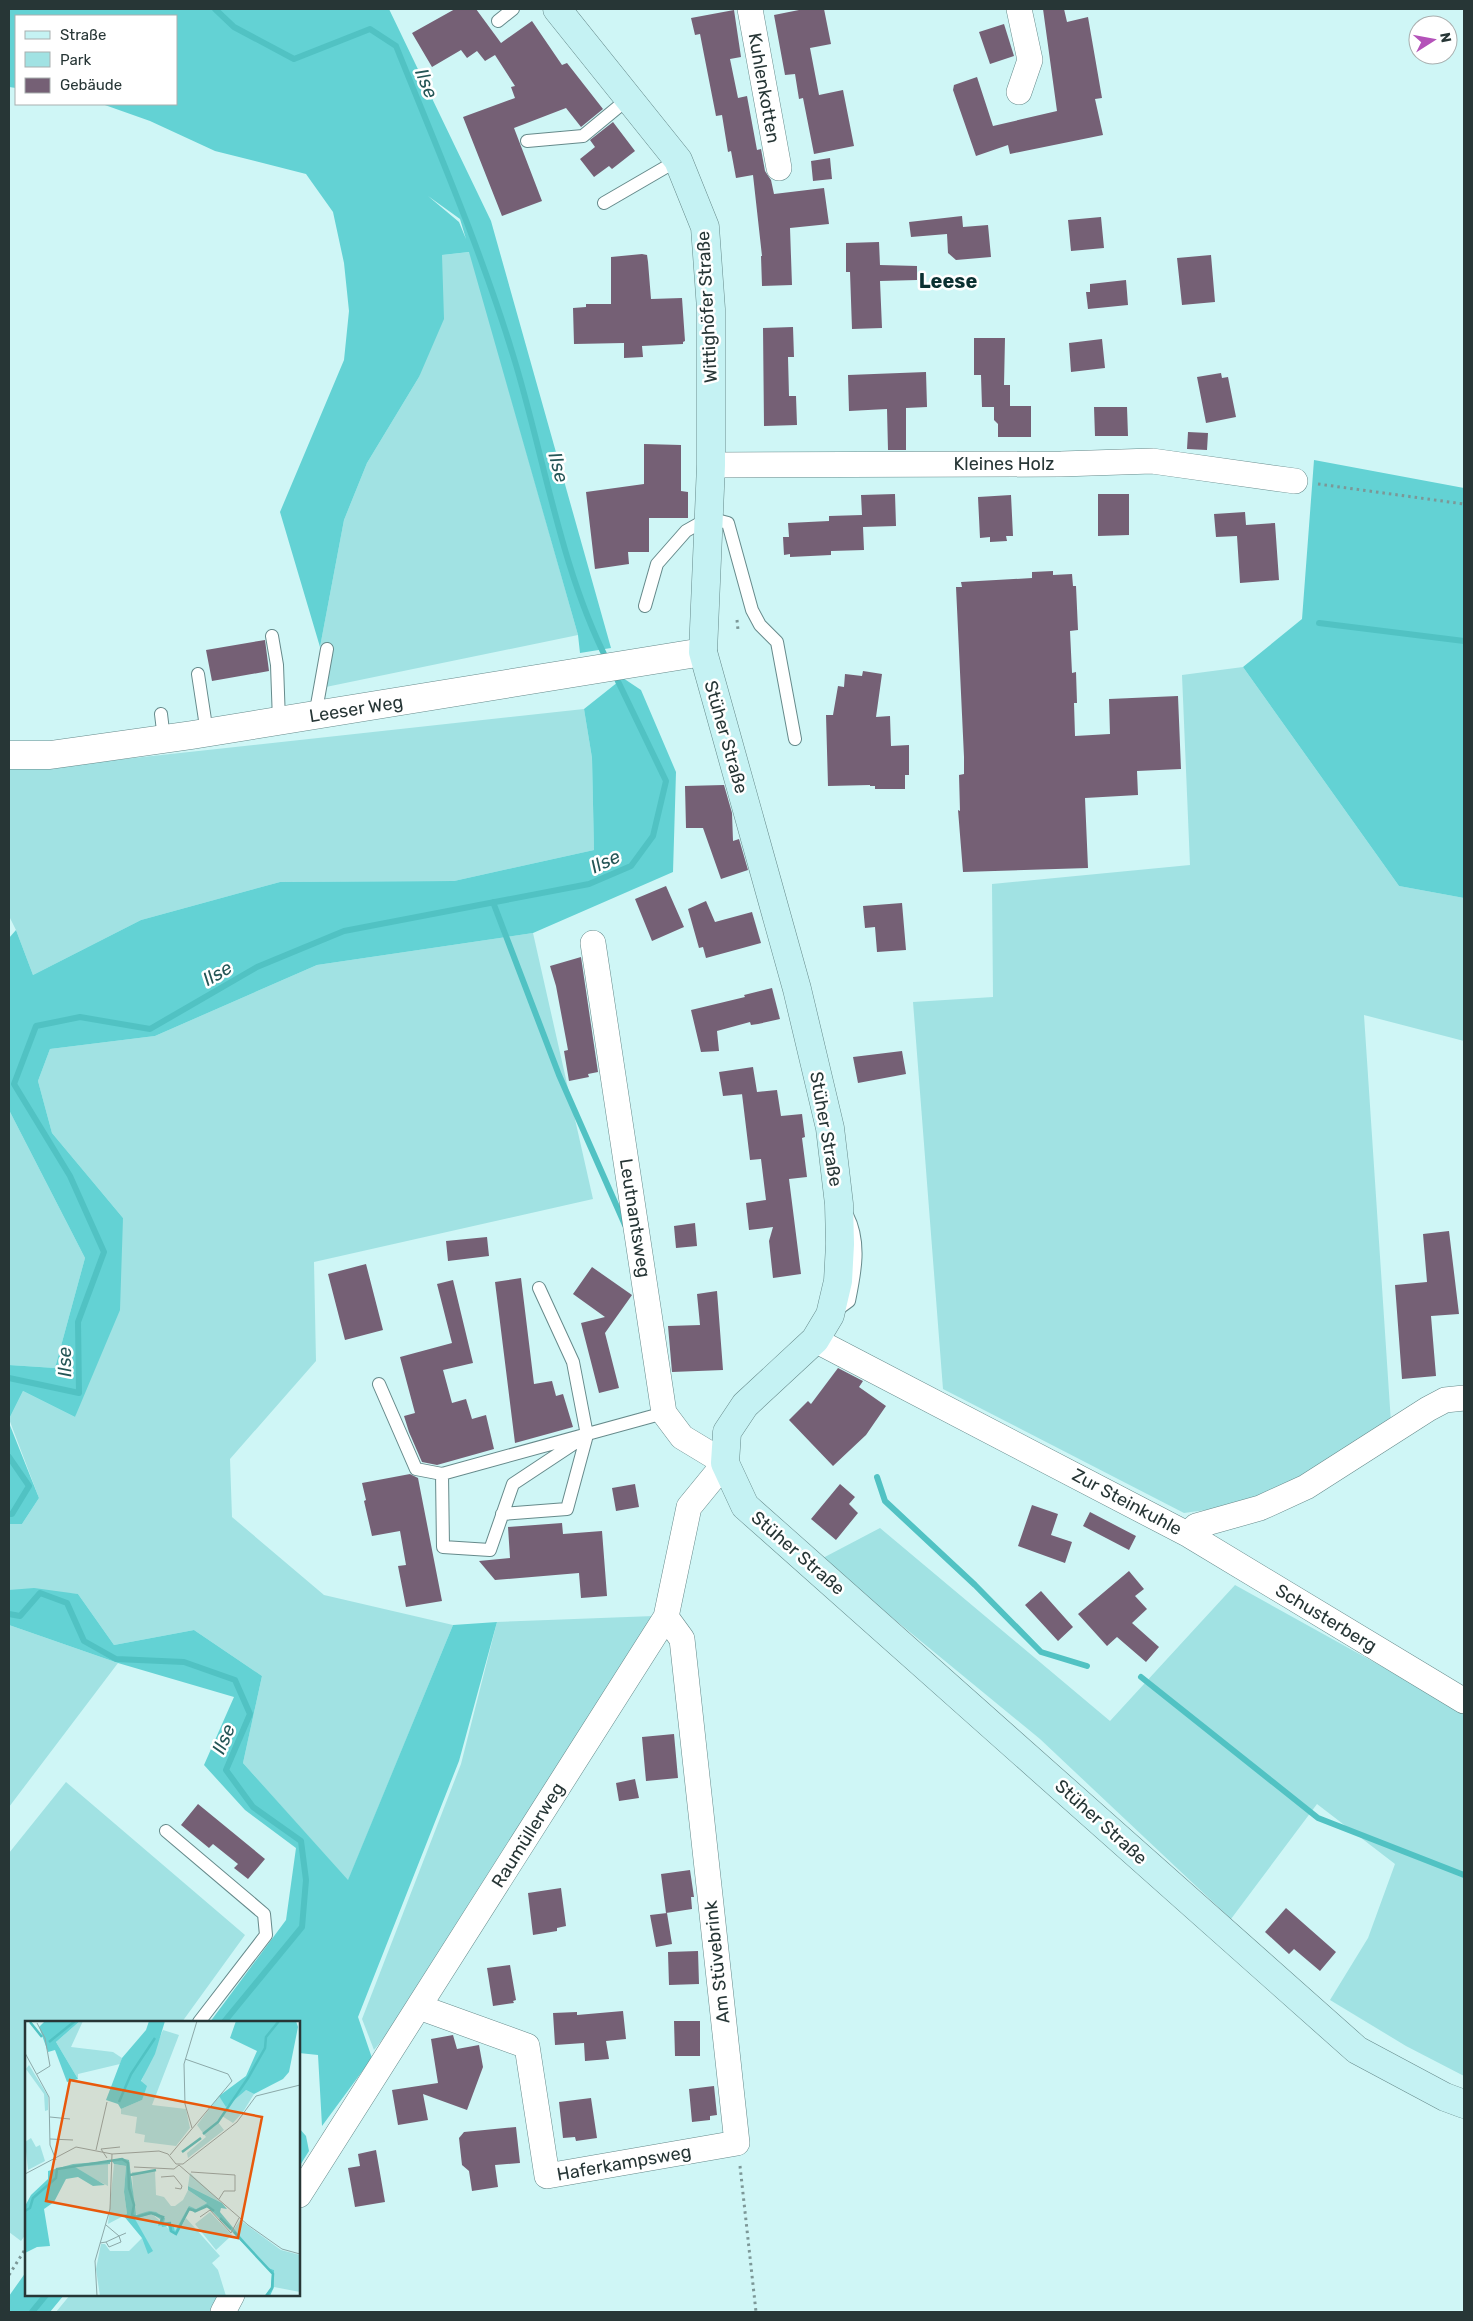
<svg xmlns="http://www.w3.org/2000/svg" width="1473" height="2321" font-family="Rubik,sans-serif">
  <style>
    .green { fill: #a1e2e3 }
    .forest { fill: #63d2d4; fill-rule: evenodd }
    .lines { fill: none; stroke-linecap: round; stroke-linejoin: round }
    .stream { stroke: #51c2c3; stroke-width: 6 }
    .building { fill: #756075 }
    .service-casing { stroke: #668a8b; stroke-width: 14 }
    .minor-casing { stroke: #668a8b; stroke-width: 26 }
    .tertiary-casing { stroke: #668a8b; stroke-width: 29 }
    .secondary-casing { stroke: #668a8b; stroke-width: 29 }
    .path { stroke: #7c9797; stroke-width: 3; stroke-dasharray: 2.5 4; stroke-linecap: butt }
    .service { stroke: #fff; stroke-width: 12 }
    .minor { stroke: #fff; stroke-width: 25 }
    .tertiary { stroke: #fff; stroke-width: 28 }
    .secondary { stroke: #c5f2f3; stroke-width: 28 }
    .labels { text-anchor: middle; stroke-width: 5; stroke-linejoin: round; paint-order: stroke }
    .street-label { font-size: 18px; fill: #273636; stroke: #fff }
    .water-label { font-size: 19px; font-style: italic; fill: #245556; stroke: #fff }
    .quarter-label { font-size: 20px; font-weight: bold; fill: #0b3031; stroke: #fff }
    .inset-river { fill: none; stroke: #51c2c3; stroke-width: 2.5 }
    .inset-road { fill: none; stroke: #8ca9a9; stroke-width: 1 }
    .view { fill: #e8590c; fill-opacity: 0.15; stroke: #e8590c; stroke-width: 2.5 }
    .inset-edge { fill: none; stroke: #273636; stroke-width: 2.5 }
  </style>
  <rect width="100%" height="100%" fill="#cff6f6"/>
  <path class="green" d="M470,252L578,635L321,688L320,647L344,520L367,463L419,377L442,275V255Z
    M1243,667L1399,886L1464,898V1041L1364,1015L1391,1423L1279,1492L1213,1509L1184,1513L943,1389L913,1002L993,997L992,884L1190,865L1182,675Z
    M584,709L592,758L594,850L454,881L280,882L141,920L33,975L16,930L9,916V768L51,767Z
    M533,933L593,1199L314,1262L316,1361L230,1459L232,1517L324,1595L453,1625L348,1881L243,1763L262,1676L194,1630L114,1645L78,1594L9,1590V1524H22L39,1498L9,1419L23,1391L75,1417L123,1218L52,1133L38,1081L50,1049L155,1036L317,965Z
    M9,1110L85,1258L55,1368L9,1365Z
    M880,1528L1110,1721L1235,1585L1464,1712V2076L1406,2046L1330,2000L1368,1938L1395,1864L1317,1804L1231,1919L1040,1739L821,1559Z
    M654,1616L406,2010L374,2050L362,2019L461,1764L497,1622Z
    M9,1625L118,1663L9,1807Z
    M66,1782L245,1935L182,2022H26V2234L21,2241L9,2232V1853Z
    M70,2295H212L221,2299L215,2312H56Z"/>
  <path class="forest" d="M9,9H389L491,221L611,648L580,653L578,635L469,252L442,255L444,319L419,377L367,463L344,520L320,647L280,512L344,360L349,311L344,263L333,212L306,174L215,151L150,121L102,104H176V16H16V88L9,87ZM428,196L460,219L466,239L459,222Z
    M1314,460L1464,488V898L1399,886L1243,667L1302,619Z
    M623,678L641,690L676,772L673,872L533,933L317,965L155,1036L50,1049L38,1081L52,1133L123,1218L120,1310L75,1417L23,1391L9,1419V1365L55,1368L85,1258L9,1110V938L16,930L33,975L141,920L280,882L454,881L594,850L592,758L584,709Z
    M9,1423L39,1498L22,1524H9Z
    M34,1588L78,1594L114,1645L194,1630L262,1676L243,1763L348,1880L453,1625L497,1622L459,1761L358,2017L372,2058L322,2126L318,2055L299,2053V2022H210L286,1920L296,1848L245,1810L204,1765L234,1697L118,1663L9,1625V1590Z
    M299,2128L306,2136L309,2151L299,2167Z
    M26,2272V2295H64L50,2312H9V2296Z"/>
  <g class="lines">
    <path class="stream" d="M215,9L234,27L294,59L370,29L396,46C437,148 481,250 513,355C544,455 560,568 608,662
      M1319,623L1464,641
      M493,902L559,1075L625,1225
      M9,1378L79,1393L78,1322L104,1252L70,1176L14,1084L36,1026L80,1017L150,1029L257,967L344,931L589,884L631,866L653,836L666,781L614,673
      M9,1457L29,1486L12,1514H9
      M877,1477L885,1501L975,1585L1041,1652L1087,1666
      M9,1614L20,1616L40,1593L67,1603L84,1641L116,1659L184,1662L235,1680L250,1714L226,1770L253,1807L301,1841L306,1880L302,1927L224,2022
      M1141,1677L1318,1818L1464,1875
      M32,2312L46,2295"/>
  </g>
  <path class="building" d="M455,9H476L501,43L532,21L562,65L567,63L603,109L581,127L566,108L514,128L542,201L502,216L463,117L515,98L511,87L515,86L495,55L485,61L477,51L467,58L461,50L432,67L412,33Z
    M804,9H824L831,44L810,48L819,95L843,90L854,146L814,154L803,98L799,99L795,74L785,75L774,15Z
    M1043,9H1064L1067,22L1088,17L1102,98L1095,99L1103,135L1010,154L1008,145L976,156L953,90L954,85L977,77L993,126L1057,111Z
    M734,10L741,57L730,59L738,98L747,96L757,150L761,149L765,171L771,180L774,194L824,188L829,224L790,228L792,285L762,286L761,256H762L753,175L736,178L731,151L728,152L722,115L716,116L700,34L695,35L691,18Z
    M1004,24L1014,56L990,64L979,32Z
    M613,122L635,151L612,169L609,166L594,177L580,159L595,147L590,140Z
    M830,158L832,179L813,181L811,161Z
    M962,216L963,227L988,225L991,257L956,260L948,253L947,234L911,237L909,222Z
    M1101,217L1104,248L1071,251L1068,220Z
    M879,242L880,265L917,266V280L880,281L882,328L852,329L850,272H846V243Z
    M642,254L647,255L648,262L651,299L682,298L685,341L683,342V344L642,346L643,357L624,358V343L574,344L573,308L586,307V304H611V257Z
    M1211,255L1215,302L1182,305L1177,258Z
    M1126,280L1128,305L1088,309L1086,292H1090V284Z
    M793,327L794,357H788L789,396H796L797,425L764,426L763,328Z
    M974,338H1005L1004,385H1010V406H1031V437H998V424L994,420V407H982L981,375H974Z
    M1102,339L1105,368L1071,372L1069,343Z
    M926,372L927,407L906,408V450H888L887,409L849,411L848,375Z
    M1221,373L1222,378L1228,377L1236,417L1206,423L1197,377Z
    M1094,407H1127L1128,436H1095Z
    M1188,432L1208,433L1207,450L1187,449Z
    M644,444L681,445V491L688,492V518H649V552H628L629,564L595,569L586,492L644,484Z
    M895,494L896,526L863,527L864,550L831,551V555L790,557V554L784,555L783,537H789L788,523L829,521V516L862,515L861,495Z
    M1098,494H1129V535L1098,536Z
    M1011,495L1013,536H1006L1007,541L990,542V537L980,538L978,497Z
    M1245,512L1246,525L1275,523L1279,580L1240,583L1237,536L1216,537L1214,514Z
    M1053,571V575L1072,574L1073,586H1076L1078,630L1070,631L1072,673L1076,672L1077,703H1074L1075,736L1110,734L1109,699L1178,696L1181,769L1137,771L1138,795L1085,798L1088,868L963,872L958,810L960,811L959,775L964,774V757L956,587H962L961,582L1032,578V572Z
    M265,640L269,671L212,681L206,650Z
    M863,671L882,674L876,717L890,716L891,746L909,745V775H905V789H875V786H870V785L828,786L826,715H833L838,686L844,687L845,674L862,676Z
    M724,785L732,813L733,841L739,839L748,870L721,879L703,828H686L685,786Z
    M666,886L684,927L652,941L635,899Z
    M706,901L715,922L752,912L761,943L706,958L703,947L699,948L688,909Z
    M902,903L906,950L877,952L875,927L865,928L863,906Z
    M581,957L598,1072L588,1074L589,1077L569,1081L564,1051L568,1050L556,986L550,966Z
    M772,988L780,1019L758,1024L751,1025L750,1022L717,1031L719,1051L701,1052L691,1010L745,997L744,995Z
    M902,1051L906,1074L858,1083L853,1057Z
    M753,1067L757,1092L777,1090L781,1116L802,1114L805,1137L802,1138L807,1177L789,1179L801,1274L773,1278L769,1241L773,1227L749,1230L746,1203L766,1200L761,1159L750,1160L742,1094H744L723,1096L719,1072Z
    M695,1223L697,1246L676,1248L674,1226Z
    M1449,1231L1459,1314L1431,1316L1436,1376L1402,1379L1395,1285L1427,1282L1423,1234Z
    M487,1237L489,1256L448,1261L446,1241Z
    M366,1264L383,1330L345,1340L328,1274Z
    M592,1267L632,1295L605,1333L619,1388L599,1393L581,1323L605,1317L573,1294Z
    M521,1278L534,1384L552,1381L556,1396L563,1394L573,1427L515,1443L495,1282Z
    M453,1280L473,1363L443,1370L452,1403L466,1399L472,1419L486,1415L494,1449L437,1465L422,1462L409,1432L404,1416L415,1413L400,1357L452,1343L437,1284Z
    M717,1291L723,1370L672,1372L668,1326L700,1325L697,1294Z
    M838,1368L863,1381L859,1387L886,1406L866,1435L833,1466L789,1420L808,1401L811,1404Z
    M410,1474L418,1478L442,1601L406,1607L398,1566L406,1565L400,1531L372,1536L364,1501L366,1500L362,1483Z
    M635,1484L639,1507L616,1511L612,1488Z
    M840,1484L855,1497L849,1504L858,1513L836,1540L811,1519Z
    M1032,1505L1058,1514L1051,1535L1072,1542L1065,1563L1018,1546Z
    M1090,1512L1136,1536L1129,1550L1083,1526Z
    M562,1523L563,1534L602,1531L607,1596L581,1598L579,1573L495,1580L479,1561L510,1558L508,1527Z
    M1129,1571L1144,1589L1135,1596L1147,1609L1132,1623L1159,1647L1146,1662L1117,1637L1107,1646L1078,1614Z
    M1041,1591L1073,1627L1058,1641L1025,1605Z
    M674,1734L678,1778L646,1781L642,1737Z
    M635,1779L639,1798L619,1801L616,1783Z
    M198,1804L265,1859L248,1879L234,1868L238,1864L213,1844L209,1848L181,1825Z
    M690,1870L694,1897H691L692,1909L666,1913L661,1874Z
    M561,1888L566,1926L557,1928V1931L533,1935L528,1893Z
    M1286,1908L1336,1952L1320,1971L1294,1949L1289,1954L1265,1932Z
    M667,1913L672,1944L656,1947L650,1915Z
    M698,1951L699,1984L669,1985L668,1952Z
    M510,1965L516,2000L513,2001L514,2003L493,2006L487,1968Z
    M623,2011L626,2039L606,2041L609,2059L585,2061L584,2043L555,2045L553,2013L577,2012V2015Z
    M674,2021H700V2056H675Z
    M453,2035L457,2049L479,2045L483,2067L467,2110L423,2094L428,2120L398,2125L392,2090L438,2083L431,2039Z
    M714,2086L717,2115L710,2116V2120L692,2122L689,2089Z
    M591,2098L597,2138L576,2141L575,2137L563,2138L559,2102Z
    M516,2127L520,2163L495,2165L498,2187L472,2191L469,2171L462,2165L459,2138L464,2132Z
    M376,2150L385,2202L355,2207L348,2168L360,2166L358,2154Z"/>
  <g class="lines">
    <g class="service-casing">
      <path id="service" d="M498,21L513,9
        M527,141L583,136L629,98
        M604,203L678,160
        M645,606L657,564L686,531L709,518L728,523L752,610L760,625L777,642L795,739
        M272,636L277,665L279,721
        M198,674L207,733
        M161,714L164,739
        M315,716L327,649
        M834,1312L849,1301C855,1272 861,1242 847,1215
        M379,1384L416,1469L442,1474L664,1413
        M442,1474L443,1547L490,1550L513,1484L587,1435L573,1362L539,1288
        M502,1514L567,1509L587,1435
        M166,1831L264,1914L266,1935L199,2022"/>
    </g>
    <g class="minor-casing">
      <path id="minor" d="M750,9L779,168
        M1019,92L1030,60L1019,9
        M711,465L1061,464L1152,461L1295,481
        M815,1340L1189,1535L1464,1701
        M1189,1535L1196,1526L1260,1508L1306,1487L1428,1409L1445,1400L1464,1398
        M419,2007L527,2046L547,2176L737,2143L682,1639L666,1617
        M299,2195L666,1617L689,1507L725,1463L682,1437L664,1413L593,943
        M223,2312L232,2295"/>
    </g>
    <g class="tertiary-casing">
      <path id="tertiary" d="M9,755H50L192,735L703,652"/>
    </g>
    <g class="secondary-casing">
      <path id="secondary" d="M557,9L678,160L705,227L711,309V465L703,652L797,989L830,1128L839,1204L840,1244L838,1281L830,1315L815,1340L745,1405L727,1432L725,1463L745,1506L1357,2050L1445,2097L1464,2104"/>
    </g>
    <path class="path" d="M1318,484L1464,504
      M737,620L738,630
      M740,2166L756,2312
      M9,2275L26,2248"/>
    <use href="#service" class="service"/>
    <use href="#minor" class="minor"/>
    <use href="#tertiary" class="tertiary"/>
    <use href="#secondary" class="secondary"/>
  </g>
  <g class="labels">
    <g class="street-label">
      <text transform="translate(764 88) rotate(80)" y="6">Kuhlenkotten</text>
      <text transform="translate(707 307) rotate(-93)" y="6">Wittighöfer Straße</text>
      <text x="1004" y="470">Kleines Holz</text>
      <text transform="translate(356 709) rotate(-9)" y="6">Leeser Weg</text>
      <text transform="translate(726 737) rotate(74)" y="6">Stüher Straße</text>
      <text transform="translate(826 1129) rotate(80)" y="6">Stüher Straße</text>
      <text transform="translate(635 1218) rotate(81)" y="6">Leutnantsweg</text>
      <text transform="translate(1127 1502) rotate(28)" y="6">Zur Steinkuhle</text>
      <text transform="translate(798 1553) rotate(41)" y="6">Stüher Straße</text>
      <text transform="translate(1326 1618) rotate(31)" y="6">Schusterberg</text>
      <text transform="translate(1101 1822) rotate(42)" y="6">Stüher Straße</text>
      <text transform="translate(528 1835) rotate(-58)" y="6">Raumüllerweg</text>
      <text transform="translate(717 1962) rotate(-96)" y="6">Am Stüvebrink</text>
      <text transform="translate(624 2163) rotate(-10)" y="6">Haferkampsweg</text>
    </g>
    <g class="water-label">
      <text transform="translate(427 83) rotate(68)" y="7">Ilse</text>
      <text transform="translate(559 467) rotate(75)" y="7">Ilse</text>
      <text transform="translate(605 861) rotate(-25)" y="7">Ilse</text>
      <text transform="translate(217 973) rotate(-30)" y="7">Ilse</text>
      <text transform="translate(64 1362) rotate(-91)" y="7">Ilse</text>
      <text transform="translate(223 1739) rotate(-67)" y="7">Ilse</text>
    </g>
    <g class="quarter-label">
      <text x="948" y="288">Leese</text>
    </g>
  </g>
  <g transform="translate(25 2021)">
    <rect width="275" height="275" fill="#cff6f6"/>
    <path d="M55,0H58L46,26L88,31L97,37L95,43L53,53V58L31,21ZM138,9L154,14L127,84L161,88L165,107L151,125L119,121L120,114L110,112L112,96L96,93V88L117,79L116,61ZM4,44L23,75V89L20,90L19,73L1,48ZM221,69L229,73L218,91L208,102L197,95L192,100L199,109L163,137L162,132L181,116L172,104L194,75ZM6,117L11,126L15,124L20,140L3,149L0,121ZM83,143V165L50,148V145ZM89,143L101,145L99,171L102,193L83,203ZM130,150L131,174L139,176L146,185H150L158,179L163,169L182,182L171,188L164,186L150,210L146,201L139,202V197L124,190L116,194L109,193L107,151ZM165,152L197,182L163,165ZM185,191L207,214L191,229L170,203ZM127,193L151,214L161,197L195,235L187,242L193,249L201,275H75L71,248L76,223H80L85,230H104L117,217L123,233L110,198ZM215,199L256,229L275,234V271L249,266V249L241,246L209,208Z" fill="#a1e2e3"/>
    <path d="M20,0H55L31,21L53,58L42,61L30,29L23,31L14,6ZM124,0H140L130,33L116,60L122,65L117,79L96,88L93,83L81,79L97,37L121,9ZM211,0H271L273,6L264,51L258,58L229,73L221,69L201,86L194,75L221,55L232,30L205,17ZM96,137L104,139L111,194L124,190L131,191L140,197L139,202L148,203L150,210L164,185L171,188L182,182L163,169V165L197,182L202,188L196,187L195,191L241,246L249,249V266L245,275H240L246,266L247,252L184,187L179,185L170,192L165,188L151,214L145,211L143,205L137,206L135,198L127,193L110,198L128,230L123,233L117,217L98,194L102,193L99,171L101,145L89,143L87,140ZM85,140V143L50,146L80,164L68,165L53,156L41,158L29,181L19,188L25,225L12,226L0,232V185L6,174L23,158V150L48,143Z" fill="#63d2d4"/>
    <path class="inset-river" d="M5,1L17,16M24,21L50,0M94,81L106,53L130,17M178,113L193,101L223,57L240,27L241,16L254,0M157,131L176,117M105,154L131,149M0,190L5,187L8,177L31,157L32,148L97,138L103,142L104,167L109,184L107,194L111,196L126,192L138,196L135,203L145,202L146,210L151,213L164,188L171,190L182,185L189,190M195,197L206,208M209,211L248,253L247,267L241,275"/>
    <path class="inset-road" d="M12,2L20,17L25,45L12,53M0,32L24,76L25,124L31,139M25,96L45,98M167,107L160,83L159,43L172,0M25,118L48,119M71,129L82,81M145,134L207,60L203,53L160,38M82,137L76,128L95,126M109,146L149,148L154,144L223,204L257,228L275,233M166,151L210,154V170H199L194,178M0,153L51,126L87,133L134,130L143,133L151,143H158L212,101L231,75L275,64M136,156L149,155L157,165L156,168L150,167M175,196L185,189L206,212L214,197M81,204L94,215L101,212M75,222L81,221L84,226L96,221L94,215L81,221M72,275L70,240L85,188L87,133"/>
    <path class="view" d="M45,59L237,96L213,217L21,180Z"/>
    <rect width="275" height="275" class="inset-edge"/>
  </g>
  <rect width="1473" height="2321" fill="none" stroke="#273636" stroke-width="20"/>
  <rect x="15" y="15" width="162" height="90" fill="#ffffff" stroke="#a9afaf"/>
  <rect x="25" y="31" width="25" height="8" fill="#c5f2f3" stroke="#a9afaf"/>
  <text x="60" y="40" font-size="15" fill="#273636">Straße</text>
  <rect x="25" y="52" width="25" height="15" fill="#a1e2e3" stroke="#a9afaf"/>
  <text x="60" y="65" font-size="15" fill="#273636">Park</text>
  <rect x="25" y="78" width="25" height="15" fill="#756075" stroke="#a9afaf"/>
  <text x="60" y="90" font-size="15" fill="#273636">Gebäude</text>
  <g transform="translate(1433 40) rotate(79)"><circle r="24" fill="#ffffff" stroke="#a9afaf"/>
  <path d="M0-4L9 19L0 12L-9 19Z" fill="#b452b9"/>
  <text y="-8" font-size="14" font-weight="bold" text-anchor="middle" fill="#273636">N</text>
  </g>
</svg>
